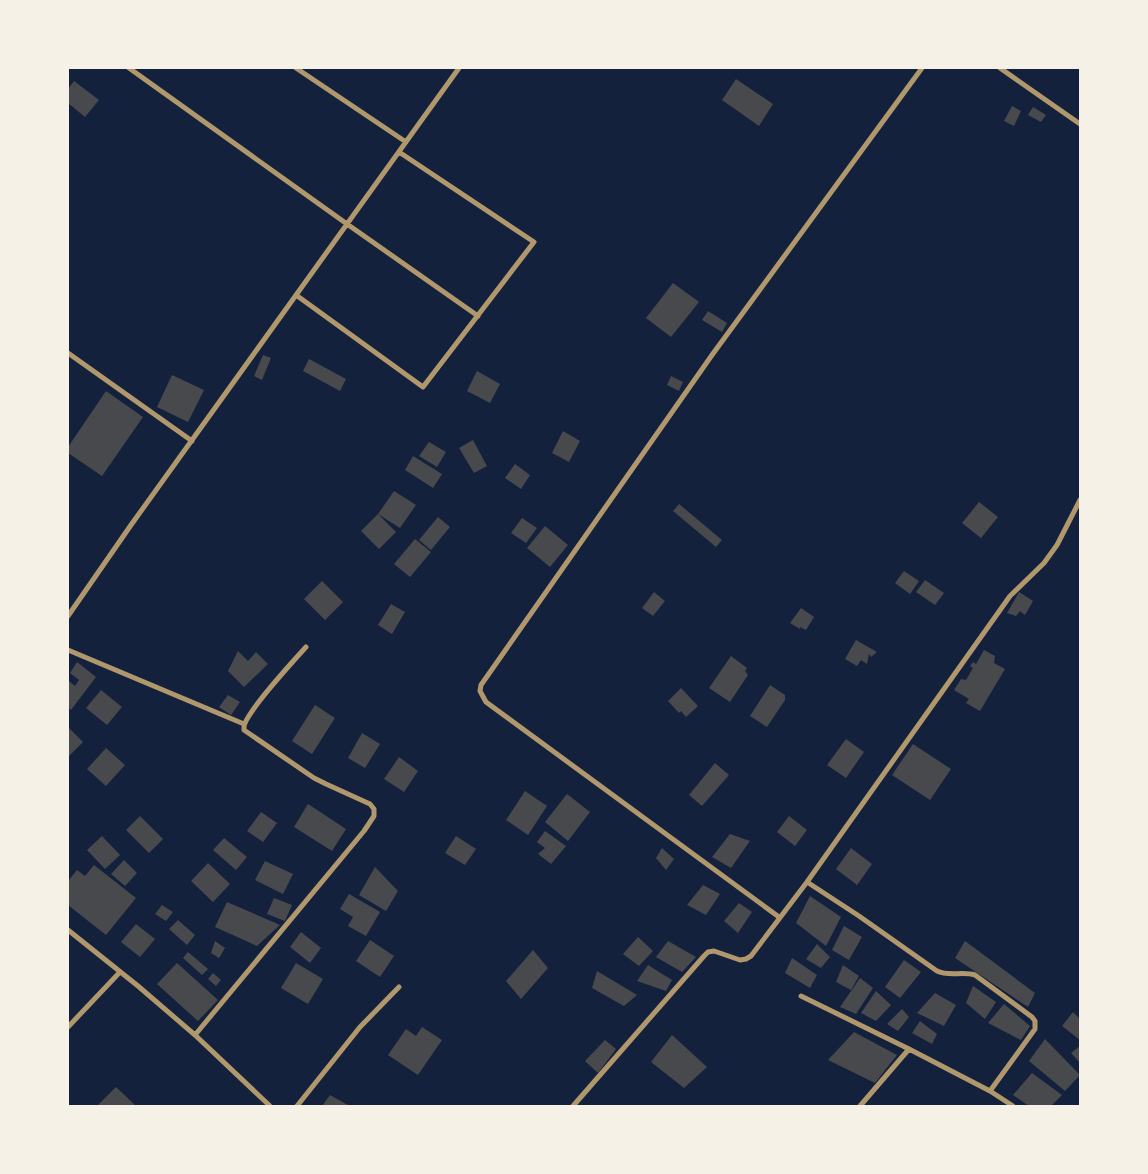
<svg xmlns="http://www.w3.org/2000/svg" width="1148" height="1174" font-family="Helvetica,sans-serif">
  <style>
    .building { fill: #48494c }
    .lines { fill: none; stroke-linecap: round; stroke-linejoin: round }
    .minor { stroke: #b1986c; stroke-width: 5 }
  </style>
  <rect width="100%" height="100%" fill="#14213d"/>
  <path class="building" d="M736,79L773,104L759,126L722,100Z
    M74,81L99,100L85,117L68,103V89Z
    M1012,106L1021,111L1014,126L1004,121Z
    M1033,107L1046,115L1041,122L1028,115Z
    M673,283L699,302L671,337L646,318Z
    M708,311L727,323L722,332L702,320Z
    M263,355L271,358L262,380L254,376Z
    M309,359L346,379L340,391L303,371Z
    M477,371L500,384L490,403L467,391Z
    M172,375L204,390L188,422L157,407Z
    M671,376L683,382L679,391L667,385Z
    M106,391L143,417L102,476L68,453V447Z
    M563,431L580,441L569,462L552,453Z
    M473,440L487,466L474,473L459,448Z
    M429,442L446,452L437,467L419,456Z
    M413,456L442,474L433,488L405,470Z
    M515,464L530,475L521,489L505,478Z
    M394,491L416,505L400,528L378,514Z
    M979,502L998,517L981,538L962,523Z
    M679,504L722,540L716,547L673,511Z
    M378,514L396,532L379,549L361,531Z
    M438,517L450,527L431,550L419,540Z
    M522,518L537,528L526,543L511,533Z
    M545,526L568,545L550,567L527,548Z
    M415,539L431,552L410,577L394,564Z
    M904,571L919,581L910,594L895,583Z
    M925,580L944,593L935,605L916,592Z
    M322,581L343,602L325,620L304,599Z
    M654,592L665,601L653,616L642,608Z
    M1019,592L1033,601L1025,615L1020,611L1016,616L1007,613Z
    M391,604L405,612L392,634L378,625Z
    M801,608L814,617L806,630L800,627V629L790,623Z
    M856,640L877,652L871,657L869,654L867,664L861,660L857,666L845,659Z
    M984,650L995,656L994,663L1005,669L980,711L966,703L969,699L954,690L961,679L966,680L973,668L970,666L973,662L976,664Z
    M238,651L248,661L256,652L268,664L244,687L228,671Z
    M731,656L747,668L745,671L748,675L730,702L709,688Z
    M77,662L96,677L71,710L68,707V683L69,681L75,686L79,680L70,673Z
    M770,685L785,695V700L767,727L750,716Z
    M681,688L698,706L686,717L681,711L679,713L668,701Z
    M101,690L122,707L107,725L86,708Z
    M228,695L240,702L231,715L219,707Z
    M315,705L335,718L312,754L292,741Z
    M68,727L83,742L68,757Z
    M362,733L380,744L365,768L348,758Z
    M846,739L864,752L846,778L827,765Z
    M913,744L951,769L930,800L892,775Z
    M106,748L125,765L106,786L87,769Z
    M399,757L418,771L404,792L384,779Z
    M715,763L729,775L702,806L689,795Z
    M525,791L547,806L528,835L506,820Z
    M567,794L590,812L568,841L545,822Z
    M308,804L346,829L332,851L294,827Z
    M261,812L277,823L263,842L247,831Z
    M140,816L163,839L149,853L126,830Z
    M789,816L807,830L795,846L777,832Z
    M545,831L566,846L551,864L538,854L545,848L537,842Z
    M730,834L750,841L731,868L712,857Z
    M102,836L120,855L105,869L87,850Z
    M456,836L476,849L465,865L445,853Z
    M224,838L247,857L236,870L213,850Z
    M662,848L674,859L666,870L656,858Z
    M851,848L872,864L857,885L836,869Z
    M124,860L137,873L125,886L111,874Z
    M265,861L293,874L283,894L255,880Z
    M208,863L230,884L213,902L191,881Z
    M94,865L136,898L106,935L68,905V881L77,870L85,876Z
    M375,867L398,891L386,911L359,895Z
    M703,885L720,894L706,915L687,905Z
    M349,894L380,912L366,936L348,926L353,917L340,909Z
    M810,896L841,917L826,946L796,923Z
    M274,898L292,905L285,921L267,914Z
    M227,902L280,925L257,946L215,927Z
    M739,903L752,912L738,933L724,921Z
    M162,905L173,912L166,921L155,914Z
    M178,920L195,935L187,945L169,929Z
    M136,924L155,939L140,957L121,942Z
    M844,926L862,937L849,960L832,950Z
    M301,932L321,948L310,963L290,947Z
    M638,937L653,951L639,966L623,954Z
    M370,940L394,956L380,977L356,961Z
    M215,941L225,948L219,958L211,953Z
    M668,941L696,957L682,972L656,957Z
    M965,941L1035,993L1028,1007L955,958Z
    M817,944L830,957L821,968L806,959Z
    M533,950L548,968L521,999L506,981Z
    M188,952L208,969L202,975L183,958Z
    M792,958L817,975L810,988L785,973Z
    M904,960L921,972L900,998L885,987Z
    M177,963L218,1000L198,1021L157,984Z
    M296,963L323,979L308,1004L281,988Z
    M648,965L672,980L666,991L637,981Z
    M843,965L859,976L851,990L836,982Z
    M597,971L637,995L624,1006L592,988Z
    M213,973L221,980L216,986L208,979Z
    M860,978L873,988L856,1014L840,1007Z
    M973,986L996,1002L985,1019L966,1003Z
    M876,991L891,1005L876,1021L861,1013Z
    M935,993L956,1005L944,1026L917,1013Z
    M1004,1004L1030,1026L1021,1040L988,1023Z
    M902,1009L909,1017L898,1031L887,1024Z
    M1073,1012L1080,1019V1040L1062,1026Z
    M920,1021L937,1034L932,1044L912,1033Z
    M422,1027L442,1040L418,1075L388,1055L406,1029L416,1036Z
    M854,1032L897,1055L875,1083L828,1060Z
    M672,1035L707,1067L684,1088L651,1062Z
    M1045,1039L1080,1075L1065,1091L1029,1061Z
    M605,1040L616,1049L598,1073L585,1061Z
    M1080,1046V1063L1071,1053Z
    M1032,1073L1062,1095L1051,1106H1029L1013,1095Z
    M116,1087L136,1106H97Z
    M330,1095L348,1105L347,1106H322Z"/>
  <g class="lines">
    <path class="minor" d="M129,68L347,224L478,316
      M296,68L406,142
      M1000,68L1080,124
      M296,295L423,387L534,242L399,152
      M68,353L192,441
      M68,616L131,525L459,68
      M68,650L244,724
      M807,882L859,916L937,971C949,977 962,971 975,975L1032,1017L1035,1021V1029L990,1091
      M779,917L486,702L480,691L481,685L712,355L922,68
      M68,930L138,986L195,1035L270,1106
      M801,996L909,1049L990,1091L1013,1106
      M68,1027L120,972
      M195,1035L364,831L374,816V809L370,804L326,784L314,778L244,730C244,729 244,728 244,727C244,715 295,659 306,647
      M297,1106L360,1027L399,987
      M573,1106L704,956L708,952L714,951L740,960L746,959L751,956L807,882L1010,596L1044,563L1057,545L1080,500
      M860,1106L909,1049"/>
  </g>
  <rect width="1148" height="1174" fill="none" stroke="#f6f1e7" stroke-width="138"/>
</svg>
